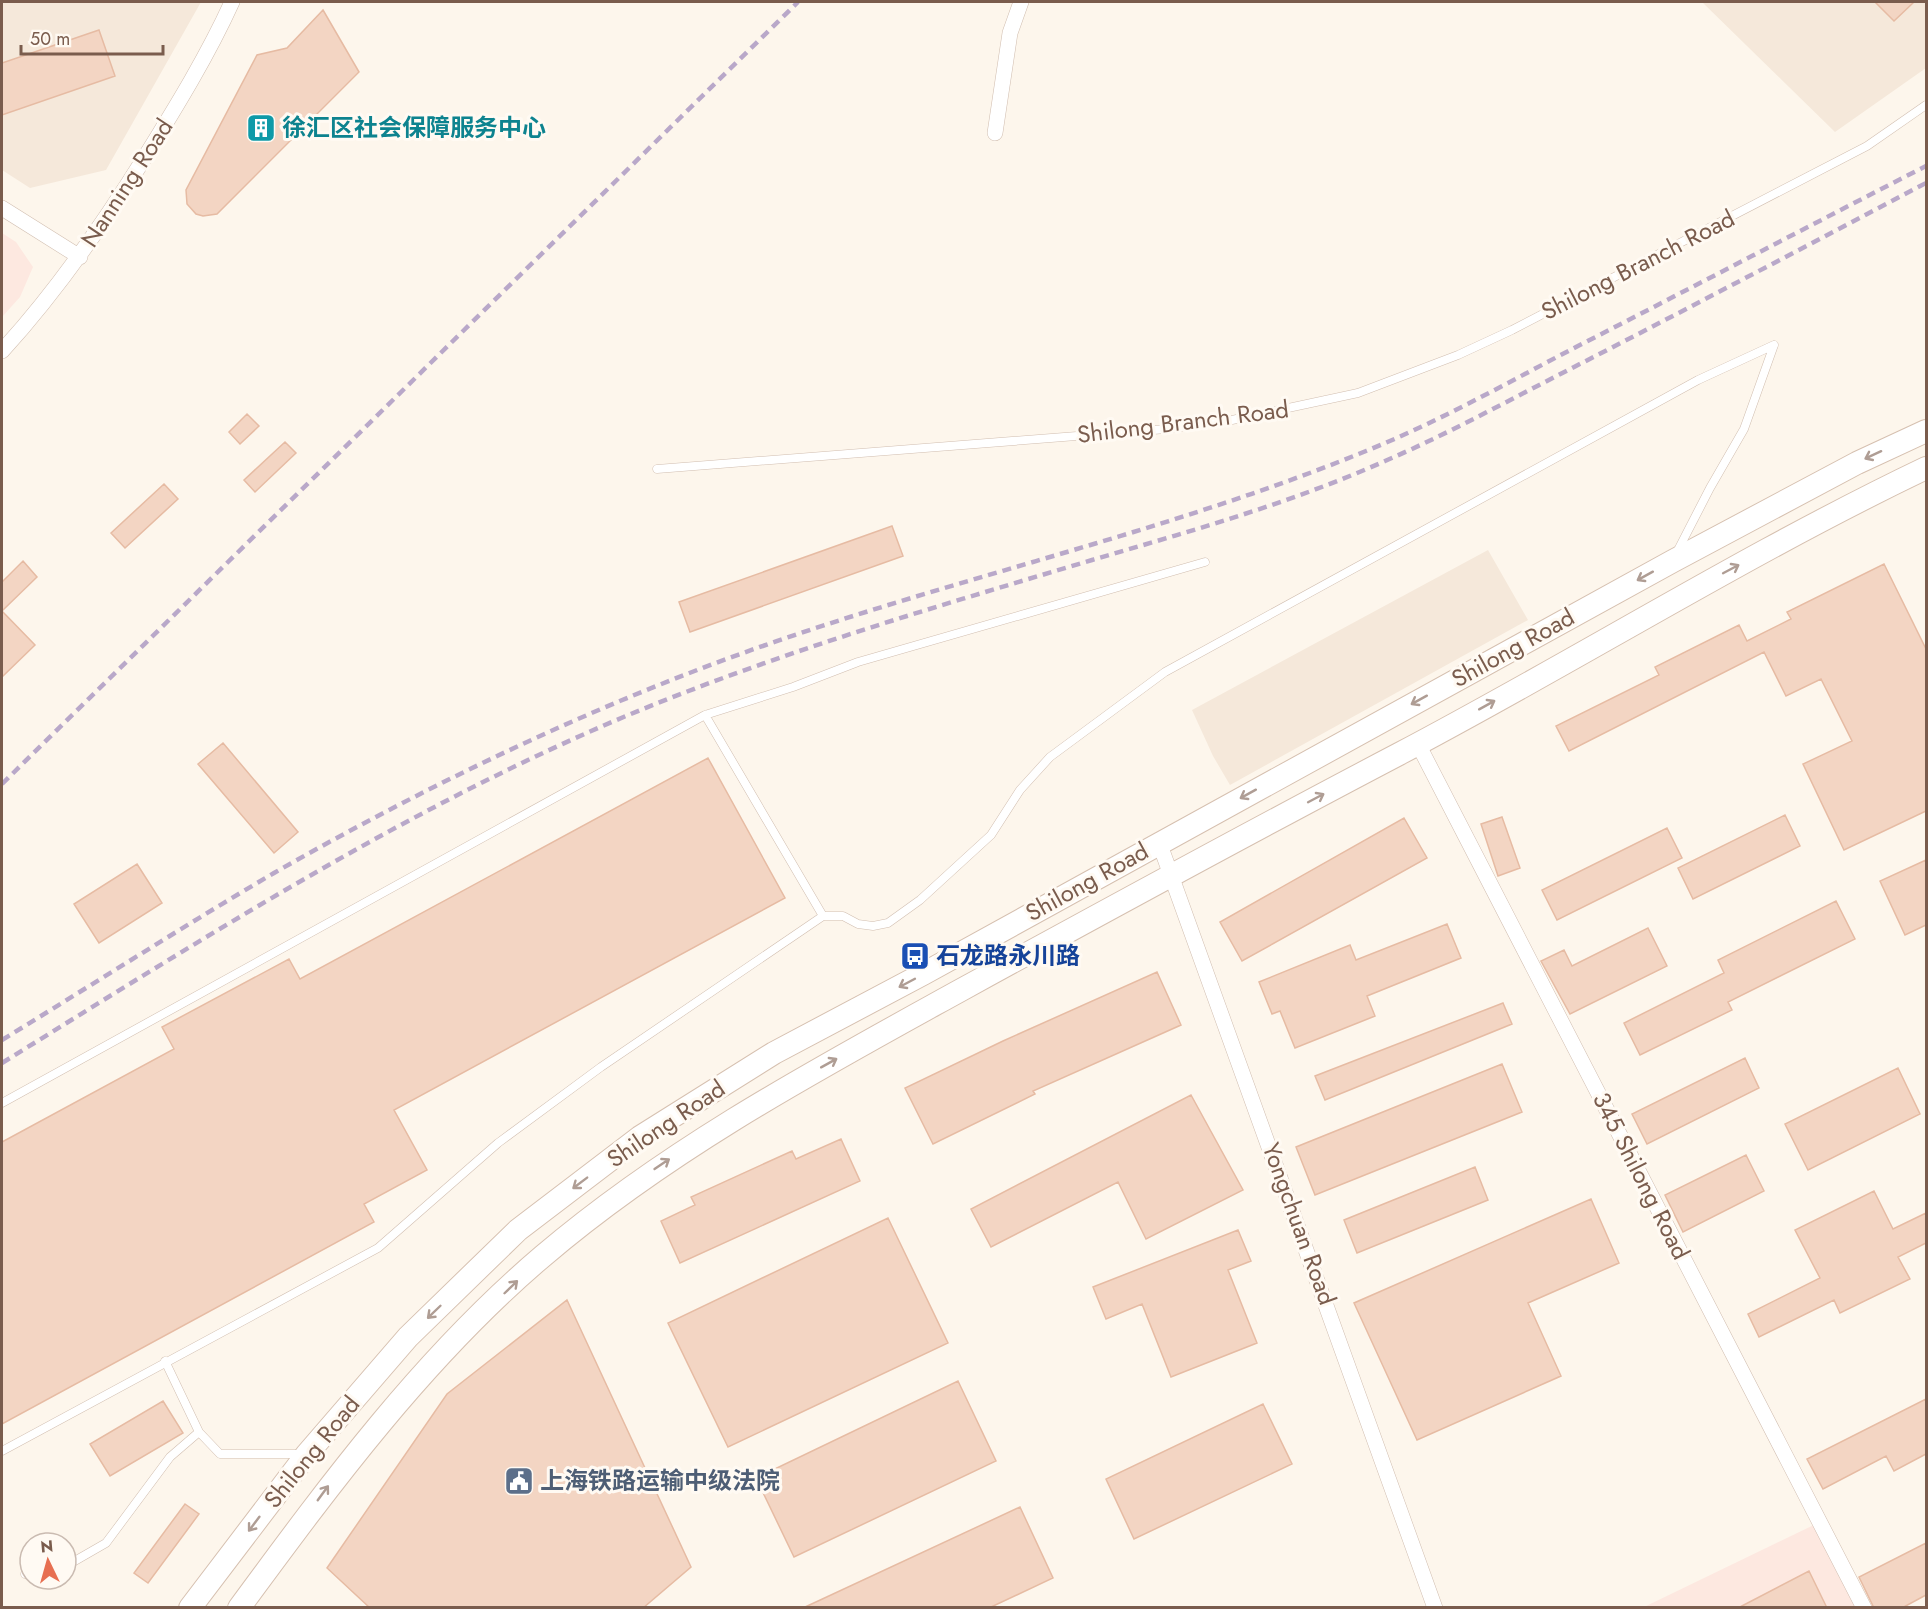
<svg xmlns="http://www.w3.org/2000/svg" width="1928" height="1609" font-family="Jost,'Noto Sans SC',sans-serif">
  <style>
    .residential { fill: #f5e8da }
    .commercial { fill: #fde8e0 }
    .building { fill: #f3d5c3; stroke: #e6bba3; stroke-width: 1.5 }
    .lines { fill: none; stroke-linecap: round; stroke-linejoin: round }
    .service-casing { stroke: #d1beb0; stroke-width: 9 }
    .minor-casing { stroke: #d1beb0; stroke-width: 16 }
    .secondary-casing { stroke: #d6c0b0; stroke-width: 24 }
    .service { stroke: #fff; stroke-width: 8 }
    .minor { stroke: #fff; stroke-width: 15 }
    .secondary { stroke: #fff; stroke-width: 22 }
    .rail { stroke: #b9a8c9; stroke-width: 4.5; stroke-dasharray: 9 6; stroke-linecap: butt }
    .oneway { stroke: #af9d94 }
    .labels { text-anchor: middle; stroke-width: 6; stroke-linejoin: round; paint-order: stroke }
    .culture-label { font-size: 24px; font-weight: bold; fill: #0d838f; stroke: #fffaf3; text-anchor: start }
    .street-label { font-size: 24px; fill: #7a5c4d; stroke: #fffaf3 }
    .transit-label { font-size: 24px; font-weight: bold; fill: #164399; stroke: #fffaf3; text-anchor: start }
    .service-label { font-size: 24px; font-weight: bold; fill: #4e5e75; stroke: #fffaf3; text-anchor: start }
  </style>
  <rect width="100%" height="100%" fill="#fdf6ec"/>
  <path class="residential" d="M2,2H201L106,170L30,188L2,170Z
    M1702,2H1926V68L1835,132Z
    M1488,550L1528,620L1230,785L1213,756L1192,710Z"/>
  <path class="commercial" d="M2,233L16,242L33,267L20,297L2,317Z
    M1820,1522L1863,1608H1642Z"/>
  <path class="building" d="M1875,2H1914L1894,21Z
    M323,10L359,72L217,214L203,216L196,214L187,204L186,190L257,55L287,48Z
    M99,30L115,76L2,115V63Z
    M247,414L259,426L240,444L229,432Z
    M285,442L296,453L255,492L244,480Z
    M164,484L178,499L125,548L111,533Z
    M892,526L903,556L690,632L679,602Z
    M23,561L37,577L2,611L35,645L2,677V582Z
    M1884,564L1926,649V811L1844,850L1803,764L1852,741L1821,679L1786,696L1764,652L1569,751L1556,726L1659,675L1655,667L1739,625L1747,641L1791,619L1787,612Z
    M223,743L298,832L274,853L198,764Z
    M708,758L785,898L394,1110L427,1170L364,1204L374,1222L2,1424V1142L174,1049L162,1027L289,959L300,979Z
    M1785,815L1800,846L1693,899L1678,868Z
    M1502,817L1520,868L1498,876L1481,824Z
    M1404,818L1427,858L1242,961L1220,922Z
    M1667,828L1682,858L1557,920L1542,890Z
    M1926,860V925L1905,935L1880,881Z
    M137,864L162,903L99,943L74,904Z
    M1836,901L1855,939L1728,1002L1732,1010L1640,1055L1624,1023L1724,973L1718,960Z
    M1447,924L1461,958L1367,996L1375,1016L1295,1048L1280,1011L1272,1014L1259,982L1350,945L1356,960Z
    M1648,928L1667,966L1570,1014L1541,961L1564,950L1572,966Z
    M1157,972L1181,1025L1033,1091L1035,1094L933,1144L905,1088L1003,1041Z
    M1503,1003L1512,1024L1325,1100L1315,1076Z
    M1745,1058L1759,1088L1647,1144L1632,1114Z
    M1502,1064L1522,1112L1315,1195L1296,1147Z
    M1898,1068L1920,1114L1808,1170L1785,1124Z
    M1191,1095L1243,1190L1146,1239L1118,1182L991,1247L971,1209Z
    M841,1139L860,1181L680,1263L661,1221L695,1205L691,1197L792,1151L796,1159Z
    M1746,1155L1764,1191L1683,1232L1665,1195Z
    M1475,1167L1488,1200L1357,1253L1344,1220Z
    M1874,1191L1893,1229L1926,1213V1243L1898,1257L1910,1279L1840,1313L1834,1300L1759,1337L1748,1314L1820,1278L1795,1230Z
    M1591,1199L1619,1263L1528,1303L1561,1376L1417,1440L1354,1303Z
    M888,1218L948,1343L728,1447L668,1323Z
    M1238,1230L1251,1261L1228,1270L1257,1343L1171,1377L1142,1304L1106,1319L1093,1287Z
    M567,1300L691,1567L643,1608H370L327,1568L447,1394Z
    M958,1381L996,1461L794,1557L756,1478Z
    M1926,1399V1454L1894,1471L1886,1456L1823,1489L1807,1459Z
    M163,1401L183,1433L110,1476L90,1444Z
    M1263,1404L1292,1464L1134,1539L1106,1479Z
    M185,1504L199,1514L148,1583L134,1573Z
    M1020,1507L1053,1578L989,1608H803Z
    M1926,1543V1595L1902,1608H1874L1859,1577Z
    M1809,1571L1827,1608H1738Z"/>
  <g class="lines">
    <g class="service-casing">
      <path id="service" d="M657,469L1166,429L1232,420L1358,393L1458,355L1512,330L1867,146L1926,105
        M1677,552L1710,488L1744,429L1774,345
        M705,715L823,916H843L858,924L873,926L888,923L920,900L991,835L1020,790L1050,757L1165,672L1698,380L1774,345
        M2,1103L705,715L793,687L858,662L1205,562
        M165,1361L199,1432L220,1454H302
        M2,1451L378,1248L498,1143L601,1067L823,916
        M66,1566L106,1543L170,1457L199,1432
        M25,1574H30"/>
    </g>
    <g class="minor-casing">
      <path id="minor" d="M995,133L1010,33L1021,2
        M2,208L80,257
        M2,351C57,291 102,226 145,157C176,107 208,55 232,2
        M1418,744L1864,1608
        M1159,842L1435,1608"/>
    </g>
    <g class="secondary-casing">
      <path id="secondary" d="M190,1608L307,1454L408,1337L518,1230L640,1137L774,1053L923,974L1673,561L1857,463L1926,431
        M239,1608C331,1483 424,1357 543,1256C670,1148 816,1070 961,990C1107,910 1252,831 1399,754C1576,661 1746,554 1926,468"/>
    </g>
    <use href="#service" class="service"/>
    <use href="#minor" class="minor"/>
    <use href="#secondary" class="secondary"/>
    <path class="rail" d="M2,784L798,2
      M2,1040C92,985 182,927 274,873C428,785 590,707 757,648C958,577 1168,532 1366,451C1438,422 1507,383 1576,347C1693,287 1809,226 1926,166
      M2,1063C204,938 405,809 626,716C777,653 935,607 1092,560C1191,531 1291,503 1385,461C1450,433 1513,398 1576,366C1693,306 1810,244 1926,183"/>
  </g>
  <defs><path id="oneway-shaft" d="M-6 0H5M1.5-3L5.5 0L1.5 3" fill="none" stroke-width="1.6" stroke-linecap="round" stroke-linejoin="round" transform="scale(1.5)"/></defs>
  <g class="oneway">
    <use href="#oneway-shaft" transform="translate(1873 455) rotate(155)"/>
    <use href="#oneway-shaft" transform="translate(1731 569) rotate(-28)"/>
    <use href="#oneway-shaft" transform="translate(1645 576) rotate(151)"/>
    <use href="#oneway-shaft" transform="translate(1419 700) rotate(151)"/>
    <use href="#oneway-shaft" transform="translate(1487 705) rotate(-29)"/>
    <use href="#oneway-shaft" transform="translate(1248 794) rotate(151)"/>
    <use href="#oneway-shaft" transform="translate(1316 798) rotate(-28)"/>
    <use href="#oneway-shaft" transform="translate(907 983) rotate(152)"/>
    <use href="#oneway-shaft" transform="translate(829 1063) rotate(-29)"/>
    <use href="#oneway-shaft" transform="translate(662 1164) rotate(-34)"/>
    <use href="#oneway-shaft" transform="translate(580 1183) rotate(143)"/>
    <use href="#oneway-shaft" transform="translate(511 1287) rotate(-44)"/>
    <use href="#oneway-shaft" transform="translate(434 1312) rotate(136)"/>
    <use href="#oneway-shaft" transform="translate(323 1493) rotate(-54)"/>
    <use href="#oneway-shaft" transform="translate(254 1524) rotate(127)"/>
  </g>
  <defs>
    <g id="building-square" transform="scale(1.5)"><rect x="-9" y="-9" width="18" height="18" rx="4" fill="#0f9aa8" stroke="#fffaf3"/><path d="M-4-6H4V6H1V3H-1V6H-4ZM-2.5-4.3h1.7v1.8h-1.7ZM.8-4.3h1.7v1.8H.8ZM-2.5-1h1.7V.8h-1.7ZM.8-1h1.7V.8H.8Z" fill="#fff"/></g>
    <g id="bus-square" transform="scale(1.5)"><rect x="-9" y="-9" width="18" height="18" rx="4" fill="#1a4fb4" stroke="#fffaf3"/><path d="M-5-6H5V4H4V6H2V4H-2V6H-4V4H-5ZM-3.5-4V0h7V-4ZM-3.5 1.2v1.5H-2V1.2ZM2 1.2v1.5H3.5V1.2Z" fill="#fff"/></g>
    <g id="civic-square" transform="scale(1.5)"><rect x="-9" y="-9" width="18" height="18" rx="4" fill="#5c6f8a" stroke="#fffaf3"/><path d="M-.6-6.5H3V-4.5H.6V-3L4-1V1h2V6H-6V1h2V-1L-.6-3ZM-1.2 2.5V6h2.4V2.5Z" fill="#fff"/></g>
  </defs>
  <g fill-rule="evenodd">
    <use href="#building-square" x="261" y="128"/>
    <use href="#bus-square" x="915" y="956"/>
    <use href="#civic-square" x="519" y="1481"/>
  </g>
  <g class="labels">
    <g class="culture-label">
      <text x="282" y="136">徐汇区社会保障服务中心</text>
    </g>
    <g class="street-label">
      <text transform="translate(127 183) rotate(-57)" y="8">Nanning Road</text>
      <text transform="translate(1638 265) rotate(-27)" y="8">Shilong Branch Road</text>
      <text transform="translate(1183 422) rotate(-7)" y="8">Shilong Branch Road</text>
      <text transform="translate(1513 648) rotate(-29)" y="8">Shilong Road</text>
      <text transform="translate(1087 882) rotate(-29)" y="8">Shilong Road</text>
      <text transform="translate(666 1124) rotate(-34)" y="8">Shilong Road</text>
      <text transform="translate(1641 1176) rotate(63)" y="8">345 Shilong Road</text>
      <text transform="translate(1299 1224) rotate(70)" y="8">Yongchuan Road</text>
      <text transform="translate(312 1452) rotate(-51)" y="8">Shilong Road</text>
    </g>
    <g class="transit-label">
      <text x="936" y="964">石龙路永川路</text>
    </g>
    <g class="service-label">
      <text x="540" y="1489">上海铁路运输中级法院</text>
    </g>
  </g>
  <rect width="1928" height="1609" fill="none" stroke="#7a5c4d" stroke-width="6"/>
  <g transform="translate(48 1561) rotate(355)"><circle r="28" fill="#fffaf3" stroke="#cabbb1" stroke-width="1.5"/>
  <path d="M0-4.5L10 22L0 15L-10 22Z" fill="#e76f51"/>
  <text y="-9" font-size="16" font-weight="bold" text-anchor="middle" fill="#7a5c4d">N</text>
  </g>
  <path d="M21 45v9h142v-9" fill="none" stroke="#7a5c4d" stroke-width="3"/>
  <text x="30" y="45" font-size="18" fill="#7a5c4d" stroke="#fffaf3" stroke-width="4.5" paint-order="stroke">50 m</text>
</svg>
